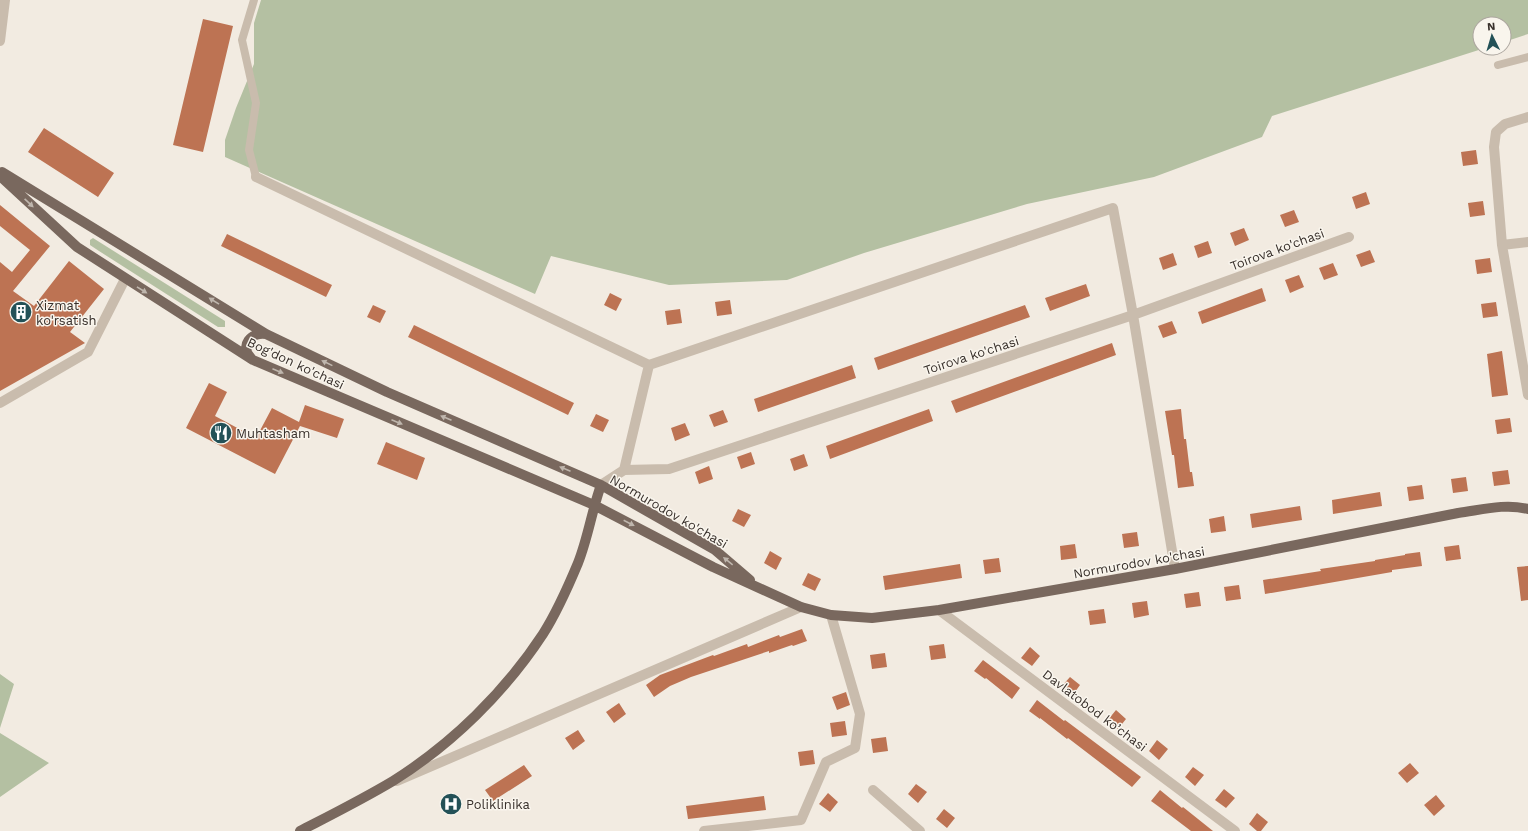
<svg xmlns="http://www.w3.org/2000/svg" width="1528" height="831" font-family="'Work Sans',sans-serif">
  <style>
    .green { fill: #b4c0a2 }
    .building { fill: #bd7353 }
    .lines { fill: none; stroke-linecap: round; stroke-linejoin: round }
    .service { stroke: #c9bcad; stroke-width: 8 }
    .minor { stroke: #c9bcad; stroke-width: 10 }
    .primary { stroke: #79685e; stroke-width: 10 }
    .oneway { fill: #bfb6ad }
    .labels { text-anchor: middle; stroke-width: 3; stroke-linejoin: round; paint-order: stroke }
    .street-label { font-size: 13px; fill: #38302b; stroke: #f9f5ed }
    .poi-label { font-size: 13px; fill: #38302b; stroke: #f9f5ed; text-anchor: start }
  </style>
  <rect width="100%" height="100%" fill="#f2ebe1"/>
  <path class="green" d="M261,0H1528V34L1504,42V24H1480V48H1485L1272,116L1262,137L1154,177L1027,204L864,253L787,280L669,285L551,256L535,294L225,157V140L236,108L254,64V23Z
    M93,238L225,321V327H218L99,251L90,245V240Z
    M0,674L14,684L0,728Z
    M0,733L49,763L0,797Z"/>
  <path class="building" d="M203,19L233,26L203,152L173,145Z
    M44,128L114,173L98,197L28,152Z
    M1476,150L1478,164L1463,166L1461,152Z
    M1366,192L1370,204L1356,209L1352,197Z
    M1483,201L1485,215L1470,217L1468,203Z
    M0,205L50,246L13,291L34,306L69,261L104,289L70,332L85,343L0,391V262L12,272L30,250L0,226Z
    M1294,210L1299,222L1285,227L1280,215Z
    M1244,228L1249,240L1235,246L1230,233Z
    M227,234L332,285L326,297L221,246Z
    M1208,241L1212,253L1198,258L1194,246Z
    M1370,250L1375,262L1361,267L1356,255Z
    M1173,253L1177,265L1163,270L1159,258Z
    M1490,258L1492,272L1477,274L1475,260Z
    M1333,263L1338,275L1324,280L1319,268Z
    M1299,275L1304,287L1290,293L1285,280Z
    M1086,284L1090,296L1050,311L1045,298Z
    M1262,288L1266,301L1202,324L1198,312Z
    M610,293L622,299L616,311L604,305Z
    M730,300L732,314L717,316L715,302Z
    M1496,302L1498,316L1483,318L1481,304Z
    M373,305L386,311L380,323L367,317Z
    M1025,305L1030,317L878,370L874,358Z
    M680,309L682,323L667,325L665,311Z
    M1172,321L1177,333L1163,338L1158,326Z
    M414,325L574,403L568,415L408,337Z
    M1112,343L1116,355L956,413L951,401Z
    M1502,351L1508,395L1492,397L1487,354Z
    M852,365L856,378L758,412L754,399Z
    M209,383L227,392L215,416L256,438L272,408L299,422L305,405L344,419L337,438L300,426L275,474L186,428Z
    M929,409L933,421L830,459L826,446Z
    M1181,409L1184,439H1186L1190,472H1192L1194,486L1178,488L1174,455H1172L1165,411Z
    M723,410L728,422L714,427L709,415Z
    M596,414L609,420L603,432L590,426Z
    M1510,418L1512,432L1497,434L1495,420Z
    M685,423L690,435L675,441L671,428Z
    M386,442L425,458L417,480L377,464Z
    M751,452L755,464L741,469L737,457Z
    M804,454L808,466L794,471L790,459Z
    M709,466L713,479L699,484L695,472Z
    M1508,470L1510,484L1494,486L1492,472Z
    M1466,477L1468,491L1453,493L1451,479Z
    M1422,485L1424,499L1409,501L1407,487Z
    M1380,492L1382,506L1333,514L1332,500Z
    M1300,506L1302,520L1252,528L1250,514Z
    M738,509L751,515L744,527L732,521Z
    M1224,516L1226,531L1211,533L1209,519Z
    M1137,532L1139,546L1124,548L1122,534Z
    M1075,544L1077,558L1061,560L1060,546Z
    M1459,545L1461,559L1446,561L1444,547Z
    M770,551L782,558L776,570L764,563Z
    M1420,552L1422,566L1392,570V572L1265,594L1263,580L1321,571L1320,569L1375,561V560L1405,555V554Z
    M999,558L1001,572L985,574L983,560Z
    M960,564L962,578L885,590L883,576Z
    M1528,566V600L1521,601L1517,567Z
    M808,573L821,579L815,591L802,585Z
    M1239,585L1241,599L1226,601L1224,587Z
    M1199,592L1201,606L1186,608L1184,594Z
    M1147,601L1149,615L1134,618L1132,603Z
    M1104,609L1106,623L1090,625L1088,611Z
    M802,629L807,641L793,646L792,645L769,653V651L691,677L670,686L654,697L646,685L660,675L713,655L714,656L747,644L748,647L779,635L780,637Z
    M944,644L946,658L931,660L929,646Z
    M1030,647L1040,656L1032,666L1021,658Z
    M885,653L887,667L872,669L870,655Z
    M983,660L1020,688L1012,699L986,678L985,679L974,671Z
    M1070,677L1080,685L1072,696L1061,687Z
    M846,692L850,705L837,710L832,697Z
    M1037,700L1064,721L1065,720L1141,777L1132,787L1068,738L1067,739L1040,718V719L1029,711Z
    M619,703L626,714L614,723L606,712Z
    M1116,710L1126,719L1118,729L1107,721Z
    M845,721L847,735L832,737L830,723Z
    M578,730L585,741L573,750L565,738Z
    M886,737L888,751L873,753L871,739Z
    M1157,740L1168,749L1159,760L1149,751Z
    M813,750L815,764L800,766L798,752Z
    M1410,763L1419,773L1407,783L1398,773Z
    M524,765L532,776L493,801L485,790Z
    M1193,767L1204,775L1195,786L1185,777Z
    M916,784L927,792L918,803L908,794Z
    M1224,789L1235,798L1226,808L1215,800Z
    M1160,790L1182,808L1183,807L1213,831H1191L1162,809L1151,801Z
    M828,793L838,802L830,812L819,804Z
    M1436,795L1445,806L1434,816L1424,805Z
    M764,796L766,810L688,819L686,806Z
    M944,809L955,818L947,828L936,819Z
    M1257,813L1268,822L1261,831H1257L1249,824Z"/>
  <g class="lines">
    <path class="service" d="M254,0L242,40L256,103L249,150L256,177
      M1498,65L1528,57"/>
    <path class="minor" d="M0,41L5,0
      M1528,117L1505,124L1496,132L1494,147L1502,245L1528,395
      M256,177L649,365L624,470
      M1502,245L1528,242
      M649,365L1113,208L1133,315L1175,569
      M0,403L88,352L125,279
      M601,485L624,470L669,469L1133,315L1349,237
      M939,610L1235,831
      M397,781L801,607
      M873,790L920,831
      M704,831L801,820L826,762L855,748L860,714L831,615"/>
    <path class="primary" d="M2,172L266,334L387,392L601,485L715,550L750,580
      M0,176L77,247L253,360L594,505L713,567L801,607L831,615L872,618L939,610L1175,569L1458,513C1481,510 1505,503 1528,509
      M251,358C239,346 251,332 266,334
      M300,831C331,815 363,799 393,781C452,744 505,692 543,634C557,612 568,587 578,563C588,538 592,510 601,485"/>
  </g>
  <defs><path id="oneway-solid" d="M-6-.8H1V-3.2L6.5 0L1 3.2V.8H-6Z"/></defs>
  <g class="oneway">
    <use href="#oneway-solid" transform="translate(29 203) rotate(43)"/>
    <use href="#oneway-solid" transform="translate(142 290) rotate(32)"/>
    <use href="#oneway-solid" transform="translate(214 301) rotate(-148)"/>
    <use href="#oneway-solid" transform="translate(327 363) rotate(-154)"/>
    <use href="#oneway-solid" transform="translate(278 371) rotate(23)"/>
    <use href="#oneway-solid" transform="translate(446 418) rotate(-157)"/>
    <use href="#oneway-solid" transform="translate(397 422) rotate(23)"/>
    <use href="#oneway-solid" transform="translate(565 469) rotate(-157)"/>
    <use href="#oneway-solid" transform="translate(629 523) rotate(27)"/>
    <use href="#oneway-solid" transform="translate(728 561) rotate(-141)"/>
  </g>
  <defs>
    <g id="building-disc" transform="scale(1.15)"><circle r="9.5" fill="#235157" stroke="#f9f5ed"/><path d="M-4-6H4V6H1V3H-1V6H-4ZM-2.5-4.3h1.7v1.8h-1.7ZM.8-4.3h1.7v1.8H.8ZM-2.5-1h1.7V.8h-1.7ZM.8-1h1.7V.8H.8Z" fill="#fff"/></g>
    <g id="restaurant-disc" transform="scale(1.15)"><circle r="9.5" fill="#235157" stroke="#f9f5ed"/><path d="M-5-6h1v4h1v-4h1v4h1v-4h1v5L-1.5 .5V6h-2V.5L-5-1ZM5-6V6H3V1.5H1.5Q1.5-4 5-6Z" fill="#fff"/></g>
    <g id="hospital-disc" transform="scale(1.15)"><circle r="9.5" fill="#235157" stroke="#f9f5ed"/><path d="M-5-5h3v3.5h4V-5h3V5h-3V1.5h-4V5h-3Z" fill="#fff"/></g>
  </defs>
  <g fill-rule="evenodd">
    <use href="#building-disc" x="21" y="312"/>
    <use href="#restaurant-disc" x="221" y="433"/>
    <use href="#hospital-disc" x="451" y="804"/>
  </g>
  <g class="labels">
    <g class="street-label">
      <text transform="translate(1277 249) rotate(-20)" y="5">Toirova ko'chasi</text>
      <text transform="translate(971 355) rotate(-18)" y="5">Toirova ko'chasi</text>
      <text transform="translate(296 363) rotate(25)" y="5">Bog'don ko'chasi</text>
      <text transform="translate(669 511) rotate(30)" y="5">Normurodov ko'chasi</text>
      <text transform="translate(1139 562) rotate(-10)" y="5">Normurodov ko'chasi</text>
      <text transform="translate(1095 710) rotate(37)" y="5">Davlatobod ko’chasi</text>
    </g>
    <g class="poi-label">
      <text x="36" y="310">Xizmat<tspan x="36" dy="15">ko'rsatish</tspan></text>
      <text x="236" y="438">Muhtasham</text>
      <text x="466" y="809">Poliklinika</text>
    </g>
  </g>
  <g transform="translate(1492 36) rotate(355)"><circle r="19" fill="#f9f5ed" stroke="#aca69f"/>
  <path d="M0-3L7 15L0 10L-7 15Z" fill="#235157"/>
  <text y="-6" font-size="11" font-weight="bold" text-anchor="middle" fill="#38302b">N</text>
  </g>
</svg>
